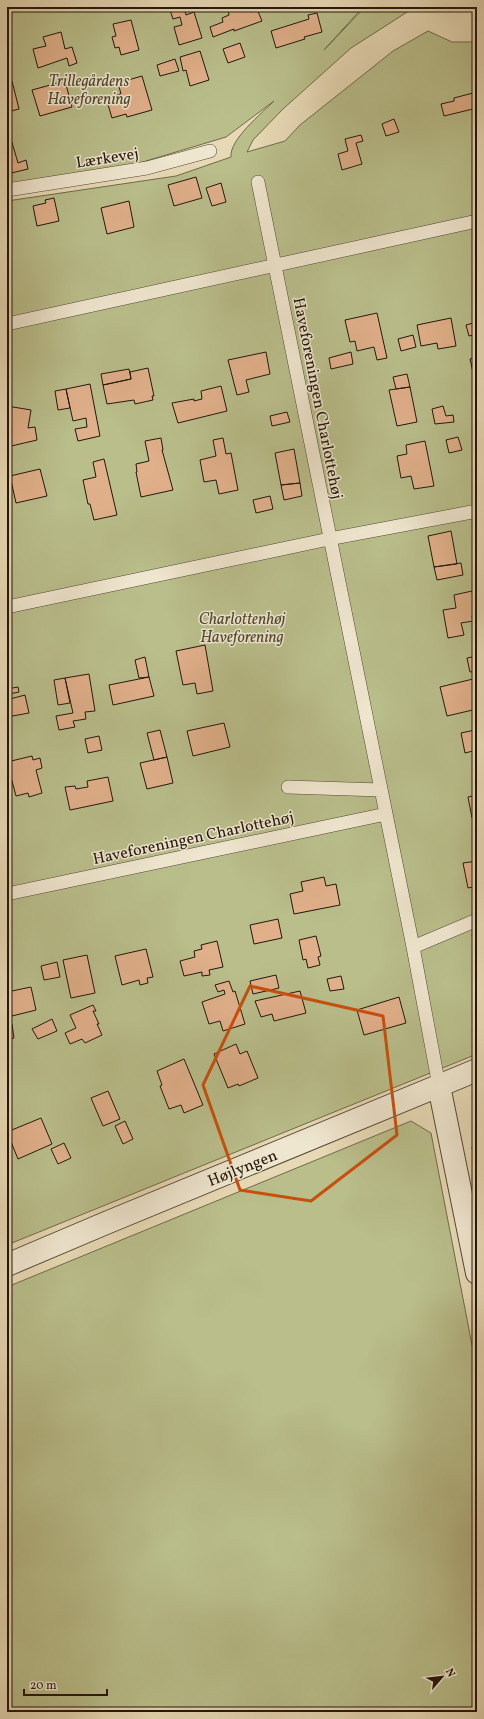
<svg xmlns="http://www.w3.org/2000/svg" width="484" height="1719" font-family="Vollkorn,serif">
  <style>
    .green { fill: #b9be8b; stroke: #6e6a4b }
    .building { fill: #e0b08a; stroke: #23160b }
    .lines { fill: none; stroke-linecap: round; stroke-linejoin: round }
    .service-casing { stroke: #544736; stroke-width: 14 }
    .minor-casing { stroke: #544736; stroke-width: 24 }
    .service { stroke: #efe6cf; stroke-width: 13 }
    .minor { stroke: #efe6cf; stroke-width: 22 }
    .marked { fill: none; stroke: #ca4f0c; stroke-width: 3; stroke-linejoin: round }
    .labels { text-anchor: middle; stroke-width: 3; stroke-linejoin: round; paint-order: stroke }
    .park-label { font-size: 16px; font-style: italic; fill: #504831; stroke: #efe6cf }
    .street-label { font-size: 16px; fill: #23160b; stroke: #efe6cf }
  </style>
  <rect width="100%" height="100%" fill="#e7d9b5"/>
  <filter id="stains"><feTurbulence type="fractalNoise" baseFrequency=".005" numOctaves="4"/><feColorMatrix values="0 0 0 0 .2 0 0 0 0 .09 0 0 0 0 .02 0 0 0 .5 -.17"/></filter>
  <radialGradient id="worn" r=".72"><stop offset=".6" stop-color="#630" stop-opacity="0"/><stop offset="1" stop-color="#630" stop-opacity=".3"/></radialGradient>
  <path class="green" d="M7,7H363L324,50L365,7H415L351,48L283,109L253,140L247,152L285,141L300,125L393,51L428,31L452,42H477V1054L7,1245V201L176,176L231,157C229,140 262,113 274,101L226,137L136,164L7,185Z
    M411,1121L431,1133L477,1371V1712H7V1287Z"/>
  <path class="building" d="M169,7H184L186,15L194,12L202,38L179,45L174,27L182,25L180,17L173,19Z
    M236,7H249L251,12L257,9L262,21L234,31V29L213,37L210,27L223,22L222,18L229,15L228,10Z
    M317,13L322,32L304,37L305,39L276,48L271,31L309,19L308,15Z
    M131,20L139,50L121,55L119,47L115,48L112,37L116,36L113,24Z
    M61,32L65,49L72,47L77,63L69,66L67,58L38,68L33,49L46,46L43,37Z
    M240,43L245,57L228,63L223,49Z
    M200,51L209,80L190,86L186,70L183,71L180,57Z
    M175,59L179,71L160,76L157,65Z
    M142,76L152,110L127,117L126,114L112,118L106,98L121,94L118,83Z
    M12,81L19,109L7,112V83Z
    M65,81L72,107L40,116L32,90Z
    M473,93L477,108L444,116L441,104L454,101V98Z
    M394,119L399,132L386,136L382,124Z
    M361,135L363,141L356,143L362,164L342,170L338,154L348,151L345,139Z
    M11,139L18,163L26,160L28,169L7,174V140Z
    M196,177L202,198L174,206L168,185Z
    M221,183L226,202L212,206L206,188Z
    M54,198L59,221L37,226L33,206L46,203L45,200Z
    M129,201L134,227L107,234L101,208Z
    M377,313L387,358L377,360L374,347L357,351L355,341L350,342L345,320Z
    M451,318L456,346L438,349L437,343L421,346L417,325Z
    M477,322V334L469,336L466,325Z
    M413,335L416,347L401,351L398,339Z
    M266,352L270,374L246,380L249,392L237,395L228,360Z
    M351,352L353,364L331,369L329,358Z
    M477,357V381H475L470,359Z
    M148,368L154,396H152L153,400L135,404L134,400L107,404L103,385L131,379L130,372Z
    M129,369L131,379L103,385L101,374Z
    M407,374L410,387L396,389L393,377Z
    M90,384L100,436L78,441L75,429L87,427L86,418L73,421L66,389Z
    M221,386L227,411L178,423L172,403L194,399V401L202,399L201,391Z
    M410,387L417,422L397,426L389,390Z
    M66,389L70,408L58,410L55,391Z
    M7,406L31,410L28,428L35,427L37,440L7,447Z
    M443,406L446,416L453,415L454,422L435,424L432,409Z
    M287,412L290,422L272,426L270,416Z
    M458,437L462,450L449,453L446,440Z
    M161,438L163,450H162L173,490L141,497L136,472H137L136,464L149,461L145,441Z
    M223,438L226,454L231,453L238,490L219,494L216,480L204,482L200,460L216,456L213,440Z
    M425,441L434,486L414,489L411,476L401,478L397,456L407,454L406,445Z
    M294,449L300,483L281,485L275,453Z
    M104,459L117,515L94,520L90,504H88L83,480L96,477L93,462Z
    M40,469L47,496L16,503L10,476Z
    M300,483L302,496L284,500L281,485Z
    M270,496L273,509L256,513L253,500Z
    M451,531L457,564L434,567L428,536Z
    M461,563L463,575L437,580L434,567Z
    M472,591L477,615L472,616L473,621L461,623L464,635L448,638L443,610L456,608L454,595Z
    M205,645L213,691L197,694L195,683L183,685L176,651Z
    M477,656V671L470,672L467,658Z
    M145,657L149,677L139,678L135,660Z
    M89,674L95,711L85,712L86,719L73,721L75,727L59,730L56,716L73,713L65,678Z
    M149,677L154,696L113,705L109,685Z
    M65,678L70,703L58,705L54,680Z
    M473,679L474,681L477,680V709L447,716L440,687Z
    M18,687L19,692L9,694L10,699L25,695L29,713L7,717V689Z
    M224,723L230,747L193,756L187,731Z
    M160,730L167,757L154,760L147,733Z
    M475,730H477V750L465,753L461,733Z
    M99,736L102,750L88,753L85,739Z
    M32,756L33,760L40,758L42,768L36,770L42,793L29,797L28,793L16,796L7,762Z
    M167,757L173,783L147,789L140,763Z
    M108,777L113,801L70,810L65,787L75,786L76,789L88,787L87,781Z
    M477,795V817L472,818L468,797Z
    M477,861V886L468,888L463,863Z
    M324,877L326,886L336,884L340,905L294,914L290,894L303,891L301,882Z
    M278,919L282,938L254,944L250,925Z
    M477,933V948L472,935Z
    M316,936L321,956L318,957L320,965L308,968L306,959L303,960L299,940Z
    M217,941L223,967L209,970L210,975L202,976V972L184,976L180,961L195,957L194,951L202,949L201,945Z
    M146,949L153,977L147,978L148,983L140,985L139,980L122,985L115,956Z
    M87,955L95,993L71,998L63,960Z
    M57,962L60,977L44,980L41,966Z
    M276,975L279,988L253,994L250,981Z
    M341,976L344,989L330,991L327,979Z
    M229,981L233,992L235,991L245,1024L223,1031L220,1021L209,1024L202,1002L225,994L224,990L218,992L215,985Z
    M31,987L36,1010L12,1016L7,992Z
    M300,991L306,1013L274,1021L272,1014L261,1017L255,1001Z
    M399,997L406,1023L364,1035L357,1010Z
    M93,1005L96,1011H93L99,1024H97L102,1035L85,1043L82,1039L70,1044L65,1033L76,1028L70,1015Z
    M52,1019L57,1031L38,1039L32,1029Z
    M12,1024L14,1038L7,1040V1025Z
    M236,1044L240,1054L247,1051L258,1078L239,1086L238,1084L228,1088L214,1054Z
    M184,1059L203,1105L184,1113L181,1105L169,1109L160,1086L162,1085L157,1071Z
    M108,1091L120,1119L103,1126L91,1098Z
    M41,1118L52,1144L18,1159L7,1132Z
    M125,1121L133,1139L123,1144L115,1126Z
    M64,1143L71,1158L58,1164L51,1149Z
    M472,1147H477V1165L475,1166Z"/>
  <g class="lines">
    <g class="service-casing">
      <path id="service" d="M258,182L413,947L439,1086
        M7,190L147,168L210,151
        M7,324L477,221
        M7,607L329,539L477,511
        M288,787L381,790
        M7,894L386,814
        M413,947L477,920"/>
    </g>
    <g class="minor-casing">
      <path id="minor" d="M439,1086L477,1273
        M7,1265L106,1223L477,1070"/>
    </g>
    <use href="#service" class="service"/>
    <use href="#minor" class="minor"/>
  </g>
  <path class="marked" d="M250,986L383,1016L397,1135L311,1201L240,1190L203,1085Z"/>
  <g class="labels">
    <g class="park-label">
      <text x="89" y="86">Trillegårdens<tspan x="89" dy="18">Haveforening</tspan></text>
      <text x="242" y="624">Charlottenhøj<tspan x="242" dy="18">Haveforening</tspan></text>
    </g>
    <g class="street-label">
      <text transform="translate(107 157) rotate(-9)" y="6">Lærkevej</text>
      <text transform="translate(319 398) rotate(79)" y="6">Haveforeningen Charlottehøj</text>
      <text transform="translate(193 837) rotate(-12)" y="6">Haveforeningen Charlottehøj</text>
      <text transform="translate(242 1167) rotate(-22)" y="6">Højlyngen</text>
    </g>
  </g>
  <rect width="484" height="1719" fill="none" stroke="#e7d9b5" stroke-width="24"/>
  <rect x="8" y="8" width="468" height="1703" fill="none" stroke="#23160b" stroke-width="2"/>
  <rect x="12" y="12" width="460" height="1695" fill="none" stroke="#23160b"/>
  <g transform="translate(442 1677) rotate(62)" stroke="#efe6cf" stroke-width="3" paint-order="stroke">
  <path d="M0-3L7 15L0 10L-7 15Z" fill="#23160b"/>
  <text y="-6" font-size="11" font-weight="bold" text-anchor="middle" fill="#23160b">N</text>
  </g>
  <path d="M24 1689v6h83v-6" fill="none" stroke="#23160b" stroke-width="2"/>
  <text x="30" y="1689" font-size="12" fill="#23160b" stroke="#efe6cf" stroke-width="3" paint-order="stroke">20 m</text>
  <rect width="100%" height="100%" filter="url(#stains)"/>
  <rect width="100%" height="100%" fill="url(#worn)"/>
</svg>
